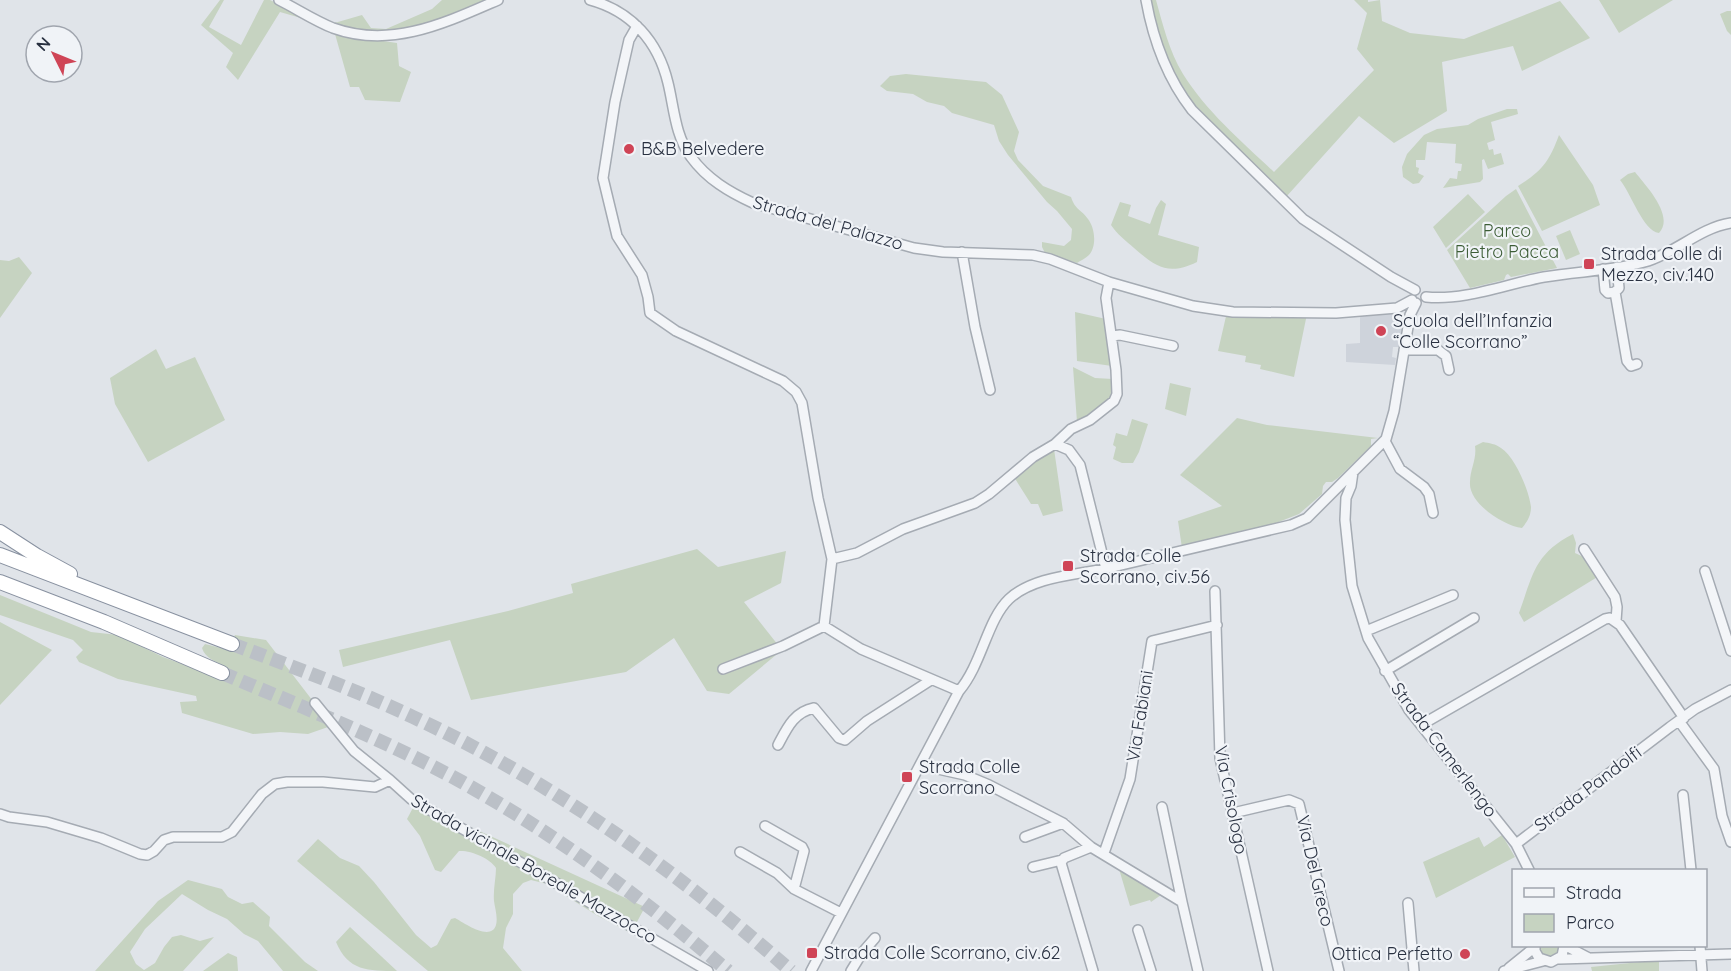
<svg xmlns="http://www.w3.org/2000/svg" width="1731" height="971" font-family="Quicksand,sans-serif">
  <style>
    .built { fill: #ced3db }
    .green { fill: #c6d3c1 }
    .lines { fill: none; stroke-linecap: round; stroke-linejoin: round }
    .highway-tunnel { stroke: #bbc0c7; stroke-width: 14; stroke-dasharray: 14 7; stroke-linecap: butt }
    .minor-casing { stroke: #a5abb3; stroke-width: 12 }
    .highway-casing { stroke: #8891a0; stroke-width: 16 }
    .minor { stroke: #f3f5f8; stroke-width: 9 }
    .highway { stroke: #fff; stroke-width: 14 }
    .poi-dot { fill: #cf4456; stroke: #f0f3f7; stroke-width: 2 }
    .labels { text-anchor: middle; stroke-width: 4.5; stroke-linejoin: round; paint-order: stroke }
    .poi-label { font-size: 18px; fill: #293141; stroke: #f0f3f7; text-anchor: start }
    .street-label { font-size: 18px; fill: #293141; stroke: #f0f3f7 }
    .park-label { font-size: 18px; fill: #3c5d36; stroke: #f0f3f7 }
  </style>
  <rect width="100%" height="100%" fill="#e0e4e9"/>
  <path class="built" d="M1398,311L1404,319L1399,347H1393L1392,357L1396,358L1395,365L1346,362V344L1360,343V315Z"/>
  <path class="green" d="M220,0H224L209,27L241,45L264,0H270L322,24L280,12L238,80L226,67L233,53L201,25Z
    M442,0H498L446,22L384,36L331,24L362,15L371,28L386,29L432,9Z
    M1148,0H1156C1163,25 1169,51 1183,74C1206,111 1242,142 1274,172L1374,70L1357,49L1367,13L1354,0H1368V2L1380,0L1382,21L1410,33L1464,39L1560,1L1590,38L1522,71L1513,46L1442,62L1447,111L1394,143L1359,116L1286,197L1192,104L1166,60Z
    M1599,0H1673L1619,33Z
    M1727,11H1731V35L1727,31L1720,14Z
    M335,34L397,43L399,66L411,72L400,102L365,100L359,87H350Z
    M906,74L986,82L1002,95L1019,132L1014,151L1018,160L1043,186L1071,197C1075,210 1082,210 1088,219C1095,228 1097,246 1089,255C1086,258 1080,261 1077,263L1045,253L1042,247V242L1064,246L1071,240L1072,229L1057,211L1047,202L1008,155L999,141L994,125L952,113L944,106L927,102L913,94L887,91L880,86L890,76Z
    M1507,109H1517L1518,114L1491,122L1495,140L1487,143L1489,150L1493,149L1494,155L1501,153L1504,164L1488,169L1484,159L1482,160L1483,179L1480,182L1443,188L1450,178L1457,179L1458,171H1461L1462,164L1455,163L1456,144L1427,142L1425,160H1416V167L1419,168L1418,173L1424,176L1419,183L1413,184L1403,177L1402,167L1407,154L1424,135L1437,129L1468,125L1478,119Z
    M1559,135L1593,185L1600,205L1542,231L1518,186C1542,171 1549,162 1559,135Z
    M1635,172C1646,186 1675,216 1659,233C1643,231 1631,193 1620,180L1628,174Z
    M1516,189L1557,268L1511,277L1508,274L1506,275L1504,280L1470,288L1447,250L1506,196Z
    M1468,194L1485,212L1446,248L1433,227Z
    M1161,200L1166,204L1158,235L1199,247L1197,262C1168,276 1156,267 1134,248C1126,241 1117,234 1111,225L1120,202L1131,205L1128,216L1150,224L1156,208Z
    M1570,230L1580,254L1566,260L1556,236Z
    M19,257L32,273L0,318V260L9,261Z
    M1075,312L1106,319L1112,366L1077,361Z
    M1227,312L1307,314L1294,377L1260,369L1261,365L1245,362L1246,356L1218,351Z
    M156,349L166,369L195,357L225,420L148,462L115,404L110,378Z
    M1073,367L1095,378L1113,379L1110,399L1090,416L1077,422Z
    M1170,383L1191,388L1186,416L1165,409Z
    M1237,418L1267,425L1378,438L1371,439V446L1338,478L1332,482H1326L1323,486L1322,494L1299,514L1276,523L1182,548L1178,521L1222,506L1180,475Z
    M1132,419L1148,424L1139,452L1133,463H1122L1113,459L1116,447L1113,445L1116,433L1127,436Z
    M1483,442C1489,443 1496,444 1501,448C1515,457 1529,490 1531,507C1531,516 1527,522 1522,528C1504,526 1468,503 1470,482C1470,469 1477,459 1475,446Z
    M1054,449L1063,511L1043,516L1038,504H1031L1014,477L1030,463Z
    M1573,534L1576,543L1575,553L1588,559L1599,576L1524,622L1519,613C1533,575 1534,554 1573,534Z
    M697,549L718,567L786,551L781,583L744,602L782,650L729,694L707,691L674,638L626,672L471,700L450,640L343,667L339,650L508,611L573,593L571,584Z
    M0,595L91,632L118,635L163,657L220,678L224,666C215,661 205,658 202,648L205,644L229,650L235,635L266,640L329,722L328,727L308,734L280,732L253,734L182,713L180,702L197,701L196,696L118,679L79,662L76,657L83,650L73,640L0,615Z
    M0,622L52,650L0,705Z
    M416,802L645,907L631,933L598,916L547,884L531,880L523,883L513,894V914L506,928L503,948L522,971H428L297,861L318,839L340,858L359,866L374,882L416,935L431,948L437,945L451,919L455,918C464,923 491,942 496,925C498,917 495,909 494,901C493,890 496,878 496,868C490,858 470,850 459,851L441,872L435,870L420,836L407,819Z
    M1502,835L1515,857L1436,898L1423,862L1479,837L1484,847Z
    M1119,869L1161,895L1151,902L1150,900L1130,906Z
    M188,880L222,889L228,897L242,904L253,902L270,917L269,926L305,962L318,971H283L258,941L244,934L227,919L208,910L182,894L145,929L130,952L136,964L144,970L155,963L164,947L172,937L181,935L200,941L214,937L183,971H95L158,901Z
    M350,927L397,971C368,971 348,971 336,942Z
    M1540,946H1558C1558,952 1556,955 1550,957L1542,953Z
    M228,953L237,957L238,971H203Z
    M1659,960V971H1592L1591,967Z"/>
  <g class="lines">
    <path class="highway-tunnel" d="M232,644C293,667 354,689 413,717C551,781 677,871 791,971
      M222,673C303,707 385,740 462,782C558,836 645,900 728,971"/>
    <g class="minor-casing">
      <path id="minor" d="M279,0C297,9 315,21 333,28C391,49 445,23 498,0
        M590,0C631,11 658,41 668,83C674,107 675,136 691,157C707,179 729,192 753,203L914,248L943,252L1033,255L1050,259L1109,282L1193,306L1233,312L1336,313L1397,308L1412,300
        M1146,0C1153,39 1167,78 1192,110L1303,219L1391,277L1415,290
        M637,26L629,40L615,102L603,178L617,236L642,275L648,297L650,313L676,331L783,381L796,392L802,403L818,498L832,559L824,626L783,646L723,669
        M962,252L975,327L990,390
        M1603,269L1605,290L1608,293L1615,292L1619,288L1617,267
        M1615,292L1627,361L1631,366L1637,364
        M1426,297C1465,301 1506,284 1544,277C1578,271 1615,271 1648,261C1678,251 1700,228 1731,223
        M1112,336L1120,335L1173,346
        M1404,350H1438L1446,356L1449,370
        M1385,441L1400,469L1424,487L1429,494L1433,513
        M1055,444L1069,450L1080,465L1106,569
        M1353,472L1351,486L1346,498L1345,520L1352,586L1368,638L1409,710L1516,844L1529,870
        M1584,549L1615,597L1617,607L1616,621
        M832,559L857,553L903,529L975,503L989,494L1033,457L1055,444L1071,429L1090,420L1114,401L1117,394L1116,370L1106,298L1109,282
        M1705,571L1731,651
        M1215,591L1220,758L1268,971
        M824,626L861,649L959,691
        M1366,631L1453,595
        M1385,671L1474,618
        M315,703L354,751L390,780
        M1679,721L1714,769L1722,816L1731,842
        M1421,725L1605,619L1610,618L1620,625L1684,718
        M778,745C787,728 794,712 814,708L839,738L845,740L867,721L931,680
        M920,765L965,775L989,785L1063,823L1091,847L1182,902L1198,971
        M1683,795L1691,870
        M1162,807L1182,902
        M1233,813L1289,800L1299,804L1339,971
        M0,814L9,817L47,822L101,838L140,854L147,855L154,851L164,840L173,837H222L232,832L262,794L275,784L287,782H323L375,787L390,780L411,799L708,971
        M765,826L802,847L804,851L794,889
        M1025,837L1063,823
        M1516,844L1670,727L1695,709L1731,690
        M1091,847L1064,858L1061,863L1093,971
        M740,852L777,873L794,889L841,913
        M1104,853L1130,779L1152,641L1217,625
        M1033,867L1062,860
        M1408,903L1414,971
        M1138,930L1151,971
        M1535,946V951L1539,958L1551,962L1562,956L1564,946
        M1566,946L1587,957
        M1700,946L1702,971
        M1559,959L1731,954
        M1509,968L1535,947
        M811,971L959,691C982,664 987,620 1009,599C1035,575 1080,575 1113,567C1172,553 1231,539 1291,525L1307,518L1386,439L1394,411L1410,315L1416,303
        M851,971L862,953L875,938
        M1504,971L1543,961"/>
    </g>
    <g class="highway-casing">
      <path id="highway" d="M0,532L37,556L70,574
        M0,555L232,644
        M0,582L104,622L222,673"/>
    </g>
    <use href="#minor" class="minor"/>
    <use href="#highway" class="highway"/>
  </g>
  <g class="poi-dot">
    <circle cx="629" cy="149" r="6"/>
    <rect x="1583" y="258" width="12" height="12" rx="3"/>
    <circle cx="1381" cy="331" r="6"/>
    <rect x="1062" y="560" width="12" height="12" rx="3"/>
    <rect x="901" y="771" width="12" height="12" rx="3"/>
    <rect x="806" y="947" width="12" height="12" rx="3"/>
    <circle cx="1465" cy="954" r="6"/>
  </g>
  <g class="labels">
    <g class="poi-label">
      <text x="641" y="155">B&amp;B Belvedere</text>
      <text x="1601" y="260">Strada Colle di<tspan x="1601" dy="21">Mezzo, civ.140</tspan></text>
      <text x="1393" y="327">Scuola dell’Infanzia<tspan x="1393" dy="21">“Colle Scorrano”</tspan></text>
      <text x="1080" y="562">Strada Colle<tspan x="1080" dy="21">Scorrano, civ.56</tspan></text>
      <text x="919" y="773">Strada Colle<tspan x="919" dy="21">Scorrano</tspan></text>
      <text x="824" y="959">Strada Colle Scorrano, civ.62</text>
      <text x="1453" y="960" text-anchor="end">Ottica Perfetto</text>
    </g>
    <g class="street-label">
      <text transform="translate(828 223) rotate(16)" y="6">Strada del Palazzo</text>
      <text transform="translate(1140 716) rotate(-81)" y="6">Via Fabiani</text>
      <text transform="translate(1444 750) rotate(53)" y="6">Strada Camerlengo</text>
      <text transform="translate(1588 789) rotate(-37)" y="6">Strada Pandolfi</text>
      <text transform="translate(1231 800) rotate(79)" y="6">Via Crisologo</text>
      <text transform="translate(534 869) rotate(30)" y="6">Strada vicinale Boreale Mazzocco</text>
      <text transform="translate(1315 871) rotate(77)" y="6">Via Del Greco</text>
    </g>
    <g class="park-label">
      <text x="1507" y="237">Parco<tspan x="1507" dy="21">Pietro Pacca</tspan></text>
    </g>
  </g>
  <rect x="1512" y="869" width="195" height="78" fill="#f0f3f7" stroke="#a0a5ae" stroke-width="1.5"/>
  <rect x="1524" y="888" width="30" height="9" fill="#f3f5f8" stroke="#a0a5ae" stroke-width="1.5"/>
  <text x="1566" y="899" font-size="18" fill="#293141">Strada</text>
  <rect x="1524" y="914" width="30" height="18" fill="#c6d3c1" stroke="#a0a5ae" stroke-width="1.5"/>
  <text x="1566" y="929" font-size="18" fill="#293141">Parco</text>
  <g transform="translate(54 54) rotate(313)"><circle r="28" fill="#f0f3f7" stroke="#a0a5ae" stroke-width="1.5"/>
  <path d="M0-4.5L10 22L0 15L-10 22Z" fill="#cf4456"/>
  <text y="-9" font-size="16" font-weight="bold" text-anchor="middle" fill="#293141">N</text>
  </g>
</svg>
